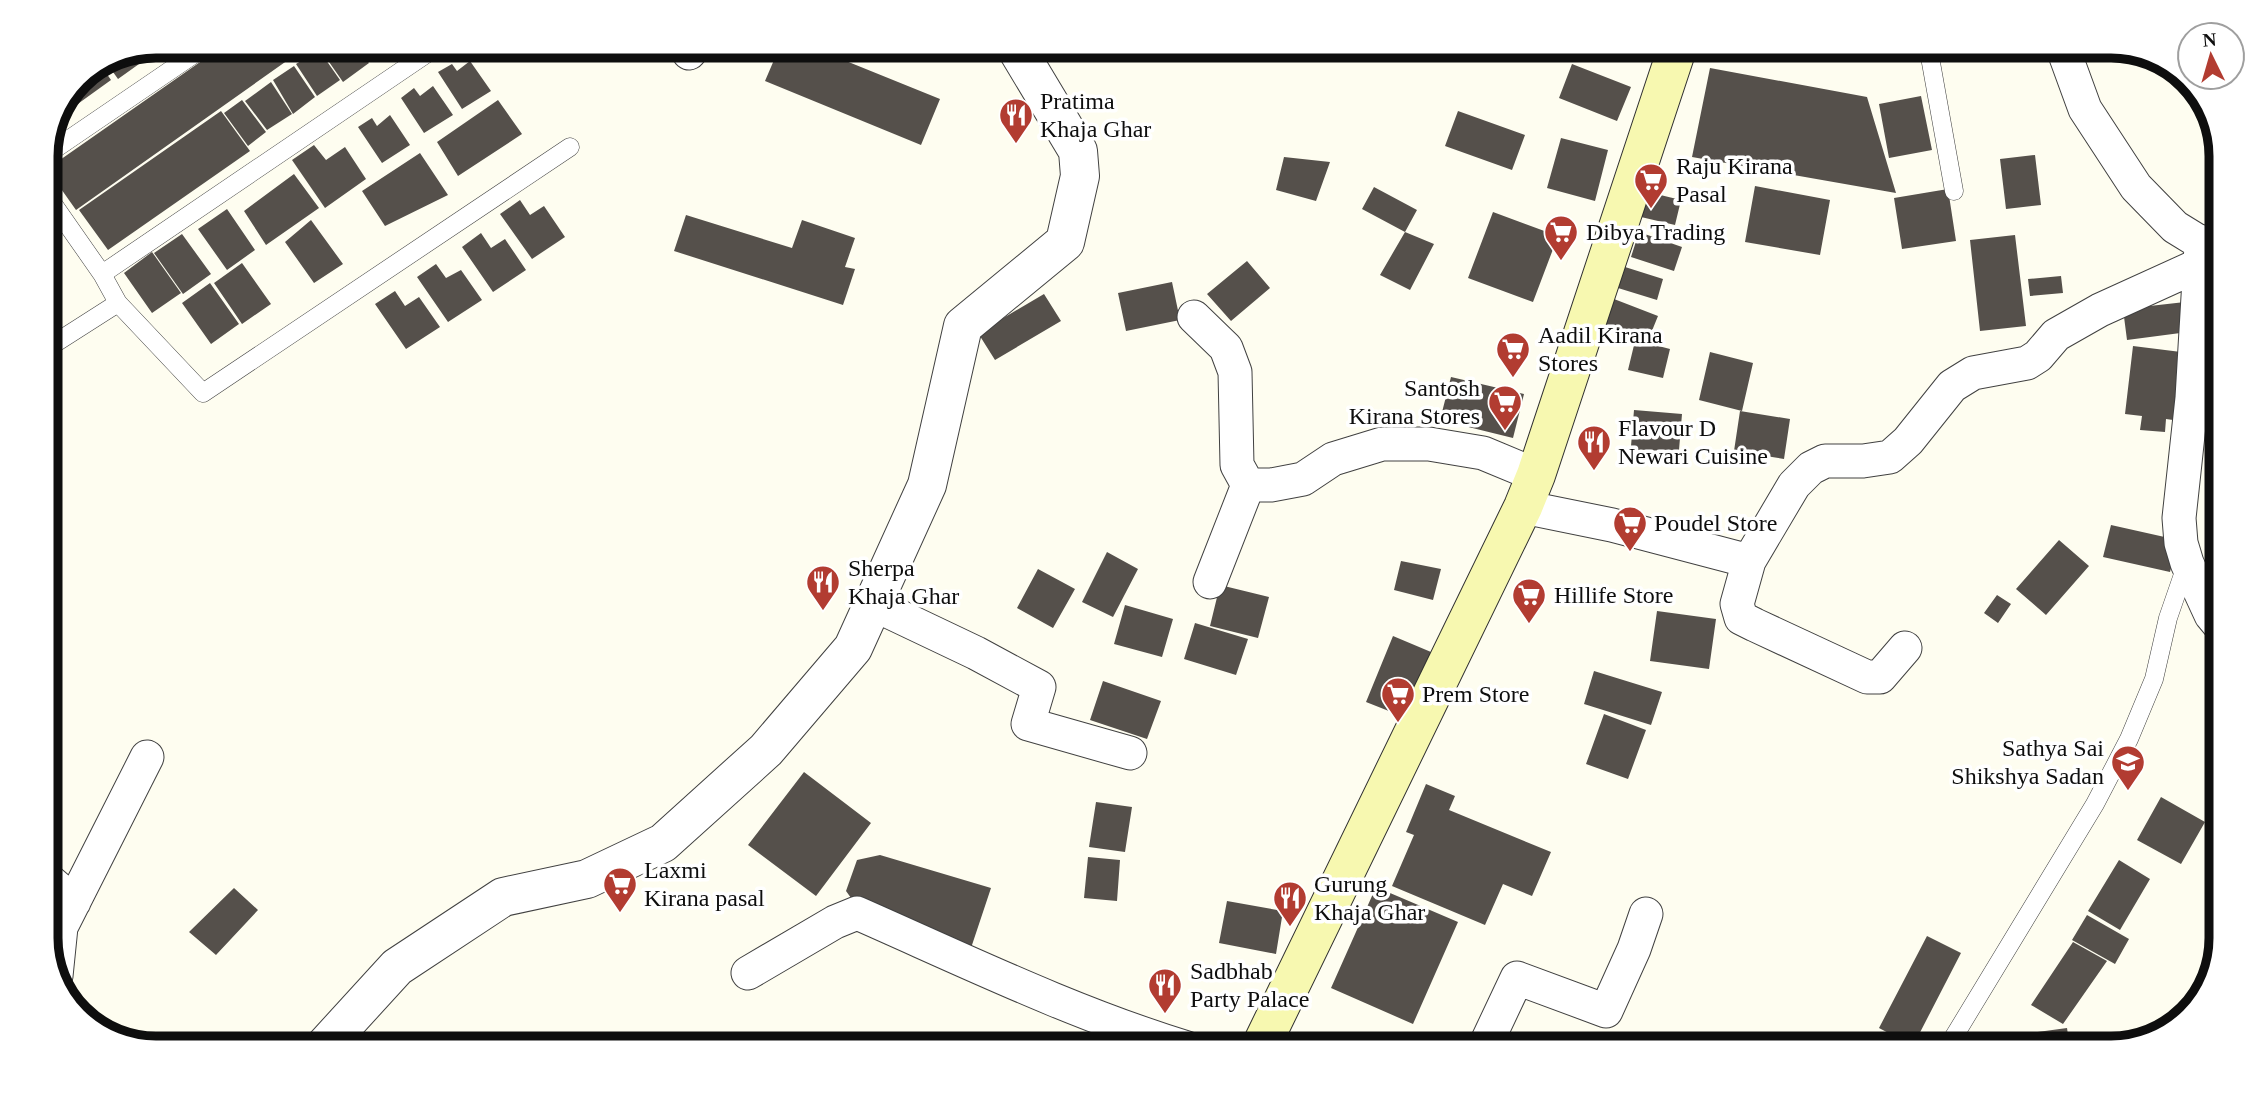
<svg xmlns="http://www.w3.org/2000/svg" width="2267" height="1094" font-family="Georgia,serif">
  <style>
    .building { fill: #55504b }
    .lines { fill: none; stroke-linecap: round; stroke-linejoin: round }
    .service-casing { stroke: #414141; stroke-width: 19 }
    .minor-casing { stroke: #414141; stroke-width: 35 }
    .tertiary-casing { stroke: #414141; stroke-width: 40 }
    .secondary-casing { stroke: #303030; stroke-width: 40 }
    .service { stroke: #fff; stroke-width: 18 }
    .minor { stroke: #fff; stroke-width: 33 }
    .tertiary { stroke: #fff; stroke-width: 38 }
    .secondary { stroke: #f7f8b0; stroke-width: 38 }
    .labels { text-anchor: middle; stroke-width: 7; stroke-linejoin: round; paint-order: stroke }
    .poi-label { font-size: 24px; fill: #0e0e0e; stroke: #fff; text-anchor: start }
    .rim { fill: none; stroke: #0e0e0e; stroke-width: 9 }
  </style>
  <rect width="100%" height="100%" fill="#fefdf0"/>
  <path class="building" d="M223,46H303L305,48L76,210L47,169Z
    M325,46H356L369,63L343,82L320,49Z
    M780,46H809L940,99L921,145L765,81Z
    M1600,46H1646L1639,62Z
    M1805,46H1846L1843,56Z
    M319,50L340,80L317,96L296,64Z
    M141,51L146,59L118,79L108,65Z
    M470,61L491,91L462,109L438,72L452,64L457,71Z
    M1572,64L1631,87L1617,121L1559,98Z
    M294,66L315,97L293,114L273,80Z
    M102,67L111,80L61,116L78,77Z
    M1710,68L1867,97L1896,193L1692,157Z
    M271,82L292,114L267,130L245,101Z
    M433,86L453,115L424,133L401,98L414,88L420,96Z
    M1921,96L1932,150L1889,158L1879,104Z
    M242,100L266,132L248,146L224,113Z
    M498,100L522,134L458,176L437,142Z
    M221,111L250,151L108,250L79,210Z
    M1458,111L1525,135L1512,170L1445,146Z
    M390,115L410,145L382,163L358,127L372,118L377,126Z
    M1561,138L1608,150L1595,201L1547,188Z
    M2219,143L2221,149V168L2208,159Z
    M314,145L326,160L345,147L366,179L325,208L292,160Z
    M420,153L448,195L385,226L362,191Z
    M2035,155L2041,205L2006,209L2000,159Z
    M1284,157L1330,162L1316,201L1276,190Z
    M294,174L319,208L266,245L244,211Z
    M1755,186L1830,200L1820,255L1745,242Z
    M1374,187L1417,210L1405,232L1362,209Z
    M1948,189L1956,241L1902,249L1894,198Z
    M1648,192L1681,200L1675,225L1641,217Z
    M520,200L530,215L544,206L565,237L532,259L500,214Z
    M227,209L255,250L227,270L198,229Z
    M1493,212L1558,236L1533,302L1468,278Z
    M686,215L792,248L802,220L855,238L845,267L855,269L843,305L674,251Z
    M311,220L343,264L314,283L285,242Z
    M1405,232L1434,244L1410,290L1380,275Z
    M1639,232L1682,247L1674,271L1631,257Z
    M481,233L491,248L505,239L526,270L493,292L462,247Z
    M182,234L211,274L183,294L154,253Z
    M2015,235L2026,326L1980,331L1970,240Z
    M152,252L181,293L152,313L124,273Z
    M1247,261L1270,288L1231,321L1207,294Z
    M242,263L271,304L242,324L214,283Z
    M436,264L446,278L461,270L482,300L448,322L417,277Z
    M1625,267L1663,279L1657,300L1618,288Z
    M2061,276L2063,293L2030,296L2028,279Z
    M1172,282L1180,320L1126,331L1118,293Z
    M210,283L239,324L211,344L182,303Z
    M395,291L405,306L419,297L440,327L406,349L375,304Z
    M1044,294L1061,321L995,360L978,333Z
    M1614,299L1658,316L1647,343L1670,349L1663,378L1628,370L1635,341L1603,327Z
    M2185,302L2188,332L2127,340L2123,309Z
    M2133,346L2181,352L2173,420L2166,419L2165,432L2140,430L2142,416L2125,414Z
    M1710,352L1753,363L1742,411L1699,400Z
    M1451,377L1524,394L1513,438L1440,420Z
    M1634,410L1682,414L1678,462L1630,458Z
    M1740,411L1790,419L1784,459L1734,451Z
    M2111,525L2178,540L2170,572L2103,557Z
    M2059,540L2089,566L2046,615L2016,589Z
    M1107,552L1138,569L1113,617L1082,602Z
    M1401,561L1441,569L1433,600L1394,590Z
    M1038,569L1075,589L1053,628L1017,608Z
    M1220,585L1269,597L1258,638L1210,626Z
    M1997,595L2011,604L1998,623L1984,613Z
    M1125,605L1173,619L1162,657L1114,644Z
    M1657,611L1716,619L1709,669L1650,661Z
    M1195,623L1248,639L1236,675L1184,659Z
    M1393,636L1431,652L1404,717L1366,702Z
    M1594,671L1662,692L1651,725L1584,704Z
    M1103,681L1161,701L1147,739L1090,720Z
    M1604,714L1646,730L1628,779L1586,764Z
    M804,772L871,823L816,896L748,845Z
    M1426,784L1455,796L1449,810L1551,852L1532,896L1503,884L1485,925L1392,886L1414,835L1406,832Z
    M2161,797L2205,822L2181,864L2137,840Z
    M1096,802L1132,807L1125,852L1089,847Z
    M880,855L991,888L969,954L859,909L846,891L857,860Z
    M1088,857L1120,860L1117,901L1084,898Z
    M2119,860L2150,879L2120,930L2088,911Z
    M1376,887L1458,922L1413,1024L1331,988Z
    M234,888L258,910L216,955L189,932Z
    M1227,901L1283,911L1276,954L1219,943Z
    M2087,915L2129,939L2115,964L2072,940Z
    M1927,936L1961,953L1913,1046L1879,1028Z
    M2073,942L2107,961L2063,1024L2031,1005Z
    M2067,1028L2070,1048H2009L2007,1036Z
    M168,1034L205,1048H161Z"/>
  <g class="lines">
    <g class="service-casing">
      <path id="service" d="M1928,46L1954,191
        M46,155L206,46
        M46,194L102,274L118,303L203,393L570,147
        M102,274L438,46
        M46,349L118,303
        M1947,1048L2095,804L2129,739L2154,679L2168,618L2187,563"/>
    </g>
    <g class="minor-casing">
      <path id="minor" d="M2062,46L2085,109L2136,187L2175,227L2201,243L2221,239
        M689,53L695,46
        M2201,246L2192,398L2179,518L2181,543L2187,563L2211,615L2221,627
        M1194,317L1226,348L1235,372L1237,465L1248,485H1271L1303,479L1333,459L1382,444H1429L1483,453L1536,475
        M1523,507L1612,525L1749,561L1794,485L1811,468L1825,461H1863L1890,457L1908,441L1952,386L1973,373L2027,363L2038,356L2056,335L2100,310L2199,265
        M1749,561L1737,604L1741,618L1755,625L1867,677H1880L1905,648
        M1210,582L1248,485
        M873,604L976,653L1039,687L1028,724L1130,753
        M46,878L74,902
        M748,973L835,922L857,913C966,961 1073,1013 1187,1048
        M56,976L61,927L147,757
        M1484,1048L1517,978L1606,1011L1634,949L1646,914"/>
    </g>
    <g class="tertiary-casing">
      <path id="tertiary" d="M323,1048L397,967L503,897L587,879L663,843L766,750L853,648L927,485L963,326L1065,242L1080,176L1078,151L1015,46"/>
    </g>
    <g class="secondary-casing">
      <path id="secondary" d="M1260,1048L1523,507L1536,475L1678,46"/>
    </g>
    <use href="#service" class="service"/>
    <use href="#minor" class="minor"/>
    <use href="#tertiary" class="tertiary"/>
    <use href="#secondary" class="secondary"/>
  </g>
  <defs>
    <g id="restaurant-pin" transform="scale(1.75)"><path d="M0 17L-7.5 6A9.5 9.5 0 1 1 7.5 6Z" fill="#b23c31" stroke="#fff"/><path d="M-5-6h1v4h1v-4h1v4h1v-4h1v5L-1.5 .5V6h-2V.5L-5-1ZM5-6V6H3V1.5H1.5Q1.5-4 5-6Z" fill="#fff"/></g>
    <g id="supermarket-pin" transform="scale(1.75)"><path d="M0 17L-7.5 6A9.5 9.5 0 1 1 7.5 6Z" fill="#b23c31" stroke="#fff"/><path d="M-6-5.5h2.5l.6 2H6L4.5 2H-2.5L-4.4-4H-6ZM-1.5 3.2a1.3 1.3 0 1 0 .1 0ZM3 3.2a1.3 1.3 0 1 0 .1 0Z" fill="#fff"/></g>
    <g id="school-pin" transform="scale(1.75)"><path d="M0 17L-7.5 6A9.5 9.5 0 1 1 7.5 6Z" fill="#b23c31" stroke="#fff"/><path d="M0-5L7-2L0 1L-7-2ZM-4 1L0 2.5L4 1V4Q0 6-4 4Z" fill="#fff"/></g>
  </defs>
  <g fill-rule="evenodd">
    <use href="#restaurant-pin" x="1016" y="115"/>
    <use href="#supermarket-pin" x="1651" y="180"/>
    <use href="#supermarket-pin" x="1561" y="232"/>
    <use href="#supermarket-pin" x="1513" y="349"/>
    <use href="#supermarket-pin" x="1505" y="402"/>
    <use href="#restaurant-pin" x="1594" y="442"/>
    <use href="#supermarket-pin" x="1630" y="523"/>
    <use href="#restaurant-pin" x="823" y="582"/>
    <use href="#supermarket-pin" x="1529" y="595"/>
    <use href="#supermarket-pin" x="1398" y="694"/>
    <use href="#school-pin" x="2128" y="762"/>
    <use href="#supermarket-pin" x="620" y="884"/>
    <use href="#restaurant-pin" x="1290" y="898"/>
    <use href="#restaurant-pin" x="1165" y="985"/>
  </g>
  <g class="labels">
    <g class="poi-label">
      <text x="1040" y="109">Pratima<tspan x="1040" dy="28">Khaja Ghar</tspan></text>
      <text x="1676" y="174">Raju Kirana<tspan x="1676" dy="28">Pasal</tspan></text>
      <text x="1586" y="240">Dibya Trading</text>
      <text x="1538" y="343">Aadil Kirana<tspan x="1538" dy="28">Stores</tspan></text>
      <text x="1480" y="396" text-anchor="end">Santosh<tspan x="1480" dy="28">Kirana Stores</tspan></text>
      <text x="1618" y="436">Flavour D<tspan x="1618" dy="28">Newari Cuisine</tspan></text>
      <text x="1654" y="531">Poudel Store</text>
      <text x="848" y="576">Sherpa<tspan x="848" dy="28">Khaja Ghar</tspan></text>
      <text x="1554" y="603">Hillife Store</text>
      <text x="1422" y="702">Prem Store</text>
      <text x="2104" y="756" text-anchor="end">Sathya Sai<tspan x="2104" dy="28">Shikshya Sadan</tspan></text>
      <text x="644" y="878">Laxmi<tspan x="644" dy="28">Kirana pasal</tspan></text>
      <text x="1314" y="892">Gurung<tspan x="1314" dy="28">Khaja Ghar</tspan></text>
      <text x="1190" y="979">Sadbhab<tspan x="1190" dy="28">Party Palace</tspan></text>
    </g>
  </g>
  <path d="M0 0H2267V1094H0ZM156 58H2111A98 98 0 0 1 2209 156V938A98 98 0 0 1 2111 1036H156A98 98 0 0 1 58 938V156A98 98 0 0 1 156 58Z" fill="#fff" fill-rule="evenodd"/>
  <path class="rim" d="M156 58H2111A98 98 0 0 1 2209 156V938A98 98 0 0 1 2111 1036H156A98 98 0 0 1 58 938V156A98 98 0 0 1 156 58Z"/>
  <g transform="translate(2211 56) rotate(355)"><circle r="33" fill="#ffffff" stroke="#9f9f9f" stroke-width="2"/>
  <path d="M0-5L12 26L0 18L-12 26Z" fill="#b23c31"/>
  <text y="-10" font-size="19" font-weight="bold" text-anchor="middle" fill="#0e0e0e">N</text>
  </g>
</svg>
